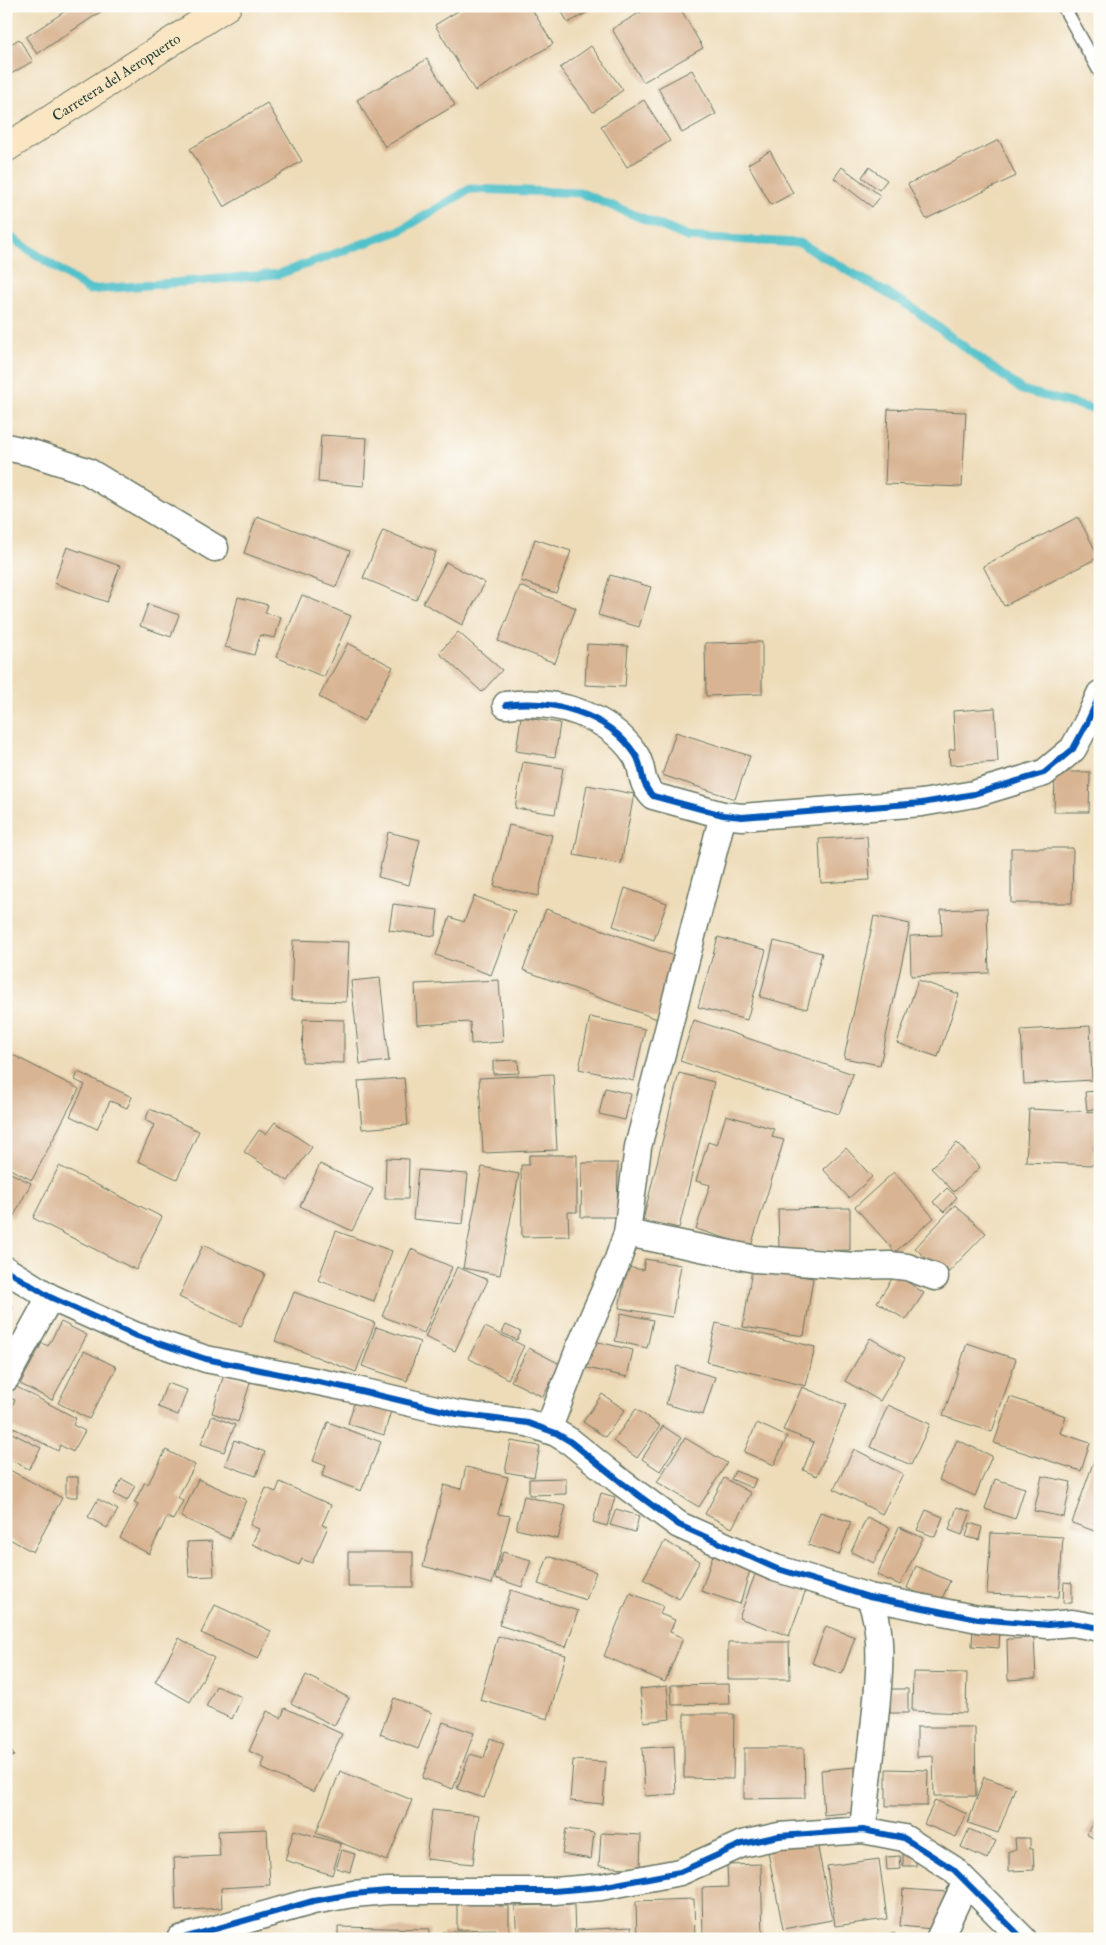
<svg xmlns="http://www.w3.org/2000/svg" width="1106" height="1945" font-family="'IM FELL Double Pica',serif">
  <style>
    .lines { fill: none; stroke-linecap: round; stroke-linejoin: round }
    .stream { stroke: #53c1ca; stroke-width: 9 }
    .building { fill: #d8b492 }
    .lane-casing { stroke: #677563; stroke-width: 15 }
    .street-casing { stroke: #677563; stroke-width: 29 }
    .secondary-casing { stroke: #677563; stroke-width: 30 }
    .lane { stroke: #fff; stroke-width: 12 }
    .street { stroke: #fff; stroke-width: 26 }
    .secondary { stroke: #fbe6c4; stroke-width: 28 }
    .cycleway-casing { stroke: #fdfcf7; stroke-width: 9 }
    .cycleway { stroke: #0057b8; stroke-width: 6 }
    .labels { text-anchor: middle; stroke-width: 4; stroke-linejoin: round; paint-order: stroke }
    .street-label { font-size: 15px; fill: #1f3d34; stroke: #fdfcf7 }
  </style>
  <rect width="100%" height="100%" fill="#fdfcf7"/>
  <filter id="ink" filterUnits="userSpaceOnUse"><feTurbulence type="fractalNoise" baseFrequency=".02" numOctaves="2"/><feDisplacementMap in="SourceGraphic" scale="10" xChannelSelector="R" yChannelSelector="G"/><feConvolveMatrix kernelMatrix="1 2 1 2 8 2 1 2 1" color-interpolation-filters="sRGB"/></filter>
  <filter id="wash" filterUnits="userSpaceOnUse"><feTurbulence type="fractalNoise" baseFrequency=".0096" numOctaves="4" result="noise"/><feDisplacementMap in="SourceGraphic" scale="20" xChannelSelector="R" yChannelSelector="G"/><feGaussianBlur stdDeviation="1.12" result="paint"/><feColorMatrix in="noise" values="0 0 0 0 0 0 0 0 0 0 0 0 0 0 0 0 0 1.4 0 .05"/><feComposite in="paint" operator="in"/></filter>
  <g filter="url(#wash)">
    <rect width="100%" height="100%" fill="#eedcb9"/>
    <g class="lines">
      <path class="stream" d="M6,234L89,290L279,274L401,230L470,189L581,193L688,237L800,243L911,307L1022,390L1100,411"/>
    </g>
    <g id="blocks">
      <path class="building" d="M73,6H103L105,9L37,54L26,37Z
        M466,6H530L553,44L475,91L435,25Z
        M559,6H599L568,23Z
        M651,6H679L703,48L643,82L612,29Z
        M19,39L33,61L6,77V47Z
        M591,46L623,90L593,112L560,68Z
        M427,59L455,105L385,147L357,100Z
        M692,70L716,114L682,133L658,88Z
        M644,100L670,141L627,167L601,126Z
        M267,103L302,161L224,207L190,149Z
        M999,140L1016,176L926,219L908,184Z
        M770,151L793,193L771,205L748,164Z
        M842,167L881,196L872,207L834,178Z
        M869,167L887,180L879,190L862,177Z
        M888,409L966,412L962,487L885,484Z
        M321,435L367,438L364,486L318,482Z
        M257,516L350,551L336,587L244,553Z
        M1078,517L1099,557L1004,606L983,566Z
        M383,530L436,552L416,600L363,578Z
        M535,539L571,551L556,593L521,581Z
        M67,547L120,566L107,602L54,583Z
        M446,562L485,583L462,625L423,603Z
        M610,575L651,587L639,627L598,615Z
        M520,586L576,608L555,663L498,641Z
        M302,595L351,616L324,677L276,657Z
        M238,597L268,605L265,613L281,617L275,638L260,635L254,655L225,647Z
        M148,604L179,615L171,637L140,626Z
        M458,632L502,670L482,692L439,653Z
        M762,642V694L706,696L705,643Z
        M348,643L393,667L364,721L319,697Z
        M587,644L628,646L625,687L585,685Z
        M995,708L998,762L950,765L949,750L955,749L953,711Z
        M521,717L560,723L555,757L516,751Z
        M676,732L750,756L735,799L662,775Z
        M523,762L563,768L555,814L515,808Z
        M1055,772H1090L1089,812H1054Z
        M587,785L634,794L621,864L574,855Z
        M509,825L552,835L538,896L494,886Z
        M388,832L420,840L409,885L378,877Z
        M867,836L870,880L821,883L819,839Z
        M1011,848H1073L1072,903H1011Z
        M1096,855H1100V916H1097Z
        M625,888L667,903L654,940L613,926Z
        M474,896L515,911L491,975L436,955L450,917L464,922Z
        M393,904L438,910L435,936L389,930Z
        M987,908L989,973L911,976L910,936L942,935L941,910Z
        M546,909L682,959L660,1020L523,970Z
        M874,916L910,924L880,1065L844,1058Z
        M718,937L766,950L747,1020L698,1007Z
        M293,940L349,942L346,1002L291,1000Z
        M774,941L822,953L807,1009L760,997Z
        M380,978L389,1061L360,1064L351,981Z
        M499,980L503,1042L471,1044L470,1022L417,1025L415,984Z
        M918,980L959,994L938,1057L897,1043Z
        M590,1017L645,1029L634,1081L579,1069Z
        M303,1019L344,1020V1063L302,1062Z
        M694,1020L853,1074L839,1114L680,1061Z
        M1090,1026L1092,1080L1024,1084L1021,1030Z
        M9,1053L79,1089L32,1180L6,1167V1058Z
        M518,1060L519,1073L493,1074V1061Z
        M78,1072L132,1097L127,1108L110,1101L97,1129L70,1116L85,1085L75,1080Z
        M679,1073L714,1082L679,1228L643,1220Z
        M553,1074L557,1150L483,1153L479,1078Z
        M404,1078L408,1125L362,1129L358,1081Z
        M605,1088L631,1094L625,1120L599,1114Z
        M1097,1091L1099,1108L1087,1110L1085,1092Z
        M150,1109L199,1131L177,1179L138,1161L154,1125L145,1120Z
        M1029,1109L1096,1112L1093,1165L1026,1162Z
        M726,1115L774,1129L772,1137L784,1140L751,1246L696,1229L710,1185L696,1181L708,1142L717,1145Z
        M275,1122L312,1147L288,1181L244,1152L259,1130L266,1134Z
        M957,1143L980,1167L954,1192L931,1168Z
        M846,1148L872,1177L849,1198L823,1169Z
        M529,1155H577V1212H568L569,1236L522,1237L521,1165H529Z
        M386,1158L409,1159L408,1199H385Z
        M582,1163H618L617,1217H581Z
        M320,1164L373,1189L352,1231L300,1206Z
        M59,1166L162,1217L136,1270L33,1218Z
        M482,1167L519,1174L500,1275L463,1268Z
        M418,1170L468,1174L463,1224L413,1219Z
        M6,1171L31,1183L13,1218L6,1214Z
        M894,1172L934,1218L895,1252L855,1207Z
        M947,1188L957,1197L944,1212L933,1202Z
        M955,1205L986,1233L945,1276L915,1248Z
        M850,1208V1250L779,1251L778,1209Z
        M336,1231L392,1251L374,1301L318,1280Z
        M203,1245L265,1274L241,1326L179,1297Z
        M411,1249L452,1267L424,1333L382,1316Z
        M645,1259L681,1265L672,1317L619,1308L627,1267L643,1270Z
        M457,1267L488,1280L455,1351L425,1337Z
        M752,1269L813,1278L804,1336L743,1327Z
        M895,1274L924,1293L906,1320L877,1302Z
        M294,1292L375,1323L356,1372L275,1341Z
        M6,1303L13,1307L6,1321Z
        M621,1313L653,1320L647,1348L615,1341Z
        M61,1322L87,1335L52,1400L20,1384L42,1343L48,1346Z
        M716,1323L815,1347L806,1386L707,1362Z
        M506,1325L521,1332L517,1340L502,1333Z
        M376,1327L420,1342L407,1381L362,1366Z
        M485,1327L524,1346L508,1379L468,1358Z
        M870,1338L905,1358L880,1401L845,1381Z
        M594,1341L633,1350L627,1377L587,1368Z
        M967,1343L1016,1359L992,1432L943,1416Z
        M529,1348L560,1364L543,1397L511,1381Z
        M84,1351L117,1367L89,1419L58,1403Z
        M677,1366L715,1377L703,1415L666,1404Z
        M224,1374L250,1383L238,1422L212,1413Z
        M167,1383L187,1390L178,1415L158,1407Z
        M13,1385L76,1418L73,1425L85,1431L73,1452L60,1445L58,1451L6,1424V1417L15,1400L7,1396Z
        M802,1387L846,1405L817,1476L803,1470L814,1442L783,1430Z
        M357,1393L393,1404L384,1435L348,1424Z
        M602,1394L625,1410L605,1437L583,1422Z
        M1010,1397L1066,1416L1060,1433L1090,1443L1081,1471L994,1443Z
        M888,1405L930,1424L911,1465L870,1447Z
        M636,1409L660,1426L637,1458L613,1441Z
        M212,1416L235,1425L224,1452L201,1444Z
        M328,1422L381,1442L361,1491L322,1476L326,1466L313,1461Z
        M757,1423L787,1437L774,1465L744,1452Z
        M663,1426L681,1438L660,1471L642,1459Z
        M6,1430L41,1448L29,1469L6,1458Z
        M685,1438L727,1463L699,1507L657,1482Z
        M234,1440L265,1452L256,1476L225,1465Z
        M957,1440L992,1456L975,1496L939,1480Z
        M511,1441L540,1446L534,1477L505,1472Z
        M854,1449L903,1474L882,1514L834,1489Z
        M1098,1449H1100V1533L1072,1523Z
        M166,1450L195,1465L178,1497L183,1501L173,1520L167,1517L149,1554L120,1538L138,1505L134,1503L145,1482L148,1484Z
        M466,1467L508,1477L498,1514L510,1516L492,1584L423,1566L444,1485L461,1489Z
        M6,1468L62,1498L33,1552L6,1537Z
        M735,1471L756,1479L752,1488L731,1479Z
        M1042,1476L1071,1482L1064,1517L1034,1511Z
        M66,1477H78V1497H66Z
        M566,1478V1494L529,1495V1479Z
        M724,1478L751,1493L732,1528L705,1514Z
        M122,1479L135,1486L127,1501L114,1494Z
        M198,1479L246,1500L230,1539L181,1517Z
        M995,1479L1025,1488L1015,1519L985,1509Z
        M280,1482L331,1505L322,1525L328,1527L312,1563L302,1559L299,1565L252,1544L259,1529L250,1525L266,1488L276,1492Z
        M601,1493L615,1497L607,1526L593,1522Z
        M524,1496L566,1506L558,1539L516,1529Z
        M98,1499L118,1510L107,1528L88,1517Z
        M957,1507L971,1512L962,1535L949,1530Z
        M616,1509L639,1516L635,1532L610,1525Z
        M926,1510L943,1517L935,1537L917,1530Z
        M820,1512L851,1522L839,1555L808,1545Z
        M867,1517L890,1528L874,1563L851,1552Z
        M970,1523L982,1527L979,1540L966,1537Z
        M899,1527L923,1538L900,1585L877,1575Z
        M991,1533L1063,1537L1059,1597L987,1594Z
        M212,1541L214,1576L189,1577L187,1542Z
        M665,1541L700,1561L679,1599L643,1579Z
        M348,1552H413V1587H348Z
        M503,1552L531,1560L522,1587L495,1578Z
        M713,1555L751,1567L740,1604L701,1591Z
        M548,1556L596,1572L586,1600L538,1584Z
        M916,1566L950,1581L940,1603L907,1588Z
        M757,1569L807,1587L789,1636L739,1618Z
        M1064,1582L1072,1583V1603H1063Z
        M511,1590L578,1611L566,1647L499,1625Z
        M630,1593L663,1606L660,1614L675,1620L670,1632L683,1638L665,1682L604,1656Z
        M215,1605L271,1631L258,1659L201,1633Z
        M826,1626L855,1637L842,1674L812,1663Z
        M973,1627L1000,1628L999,1648L972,1646Z
        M498,1636L566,1655L548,1719L480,1700Z
        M179,1638L214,1658L190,1702L155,1682Z
        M1034,1638L1036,1678L1008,1680L1007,1639Z
        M728,1642H789L790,1679H728Z
        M913,1672L967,1673L966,1713L912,1711Z
        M306,1675L349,1698L334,1726L291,1703Z
        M729,1684L730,1704L672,1705L671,1685Z
        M216,1686L242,1697L232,1719L206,1707Z
        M667,1686L670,1719L644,1722L640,1689Z
        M890,1689H908V1713H890Z
        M394,1698L432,1713L418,1749L380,1734Z
        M285,1708L342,1734L314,1792L261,1768L265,1758L249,1751L267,1711L281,1718Z
        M684,1714H734L733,1779L684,1778Z
        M443,1722L474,1733L453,1789L422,1778Z
        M917,1727H975L976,1796H934L933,1756L917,1757Z
        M490,1738L504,1743L484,1798L457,1789L470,1754L484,1758Z
        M6,1740L14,1756L6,1759Z
        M674,1746L676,1794L645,1796L642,1748Z
        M744,1748H804L805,1798L744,1799Z
        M573,1760L606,1762L603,1804L570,1801Z
        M855,1767L858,1812L824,1815L821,1770Z
        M886,1769L928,1770L927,1806H886Z
        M340,1771L412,1800L387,1861L316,1833Z
        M984,1777L1015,1788L998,1833L968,1823Z
        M935,1800L967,1814L956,1837L924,1824Z
        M432,1810L479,1815L473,1864L426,1859Z
        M1100,1811V1842L1086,1834Z
        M267,1829L270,1885L221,1888L222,1908L176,1911L174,1858L220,1856L218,1831Z
        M566,1829L594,1833L591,1859L562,1854Z
        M969,1829L996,1841L987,1859L961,1847Z
        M294,1830L341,1844L332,1875L285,1860Z
        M601,1833L641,1835L640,1869L599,1866Z
        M816,1838L832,1920L783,1929L767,1847Z
        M1015,1838H1030V1849H1033L1034,1870L1009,1871V1851L1016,1850Z
        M342,1850L355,1854L350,1872L336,1868Z
        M903,1854H916V1866H903Z
        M900,1856L901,1869L887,1870L886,1857Z
        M879,1859L887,1919L835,1926L827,1866Z
        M761,1864L763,1939H703L702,1888L728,1887L727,1865Z
        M903,1889L947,1892L943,1930L900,1926Z
        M694,1899L695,1939H637L636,1901Z
        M457,1902H498L499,1906H509V1939H496V1929L457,1930Z
        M574,1904L575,1939H517L515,1906Z
        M338,1927L430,1929L429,1939H338Z
        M631,1927L632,1939H577V1930Z
        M443,1932H493V1939H443Z
        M894,1932L897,1939H878Z"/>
    </g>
  </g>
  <g filter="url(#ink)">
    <use href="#blocks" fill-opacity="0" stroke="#677563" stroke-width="1"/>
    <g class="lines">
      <g class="lane-casing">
        <path id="lane" d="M1063,6L1100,72"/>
      </g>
      <g class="street-casing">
        <path id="street" d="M6,447L29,452L87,471L215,548
          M506,705C553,699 607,713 635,754C645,769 638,781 653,796L723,815L742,817L922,803L974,794L1044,773L1073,749L1087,723L1100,694
          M627,1233L755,1259L855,1266L890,1265L907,1267L935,1277
          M6,1270L50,1297L134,1335L206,1359L348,1388L457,1414L528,1423L556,1433L571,1442L622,1483L679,1525L775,1568L869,1597L978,1619L1048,1625L1072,1623L1100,1628
          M6,1378L50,1297
          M548,1430L579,1349L617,1262L627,1233L638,1147L723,815
          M863,1830C866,1799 869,1769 873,1738C877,1697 887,1634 869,1597
          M180,1939L313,1901L353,1894L388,1891H554L601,1887L680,1872L742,1844L779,1836L863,1830L904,1838L953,1869L1023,1939
          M939,1939L966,1882"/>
      </g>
      <g class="secondary-casing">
        <g id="secondary">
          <path id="s1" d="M6,148L227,6"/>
        </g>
      </g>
      <use href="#lane" class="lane"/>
      <use href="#street" class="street"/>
      <use href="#secondary" class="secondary"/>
      <g class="cycleway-casing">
        <path id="cycleway" d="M506,705C553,699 607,713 635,754C645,769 638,781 653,796L723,815L742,817L922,803L974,794L1044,773L1073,749L1087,723L1100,694
          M6,1270L50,1297L134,1335L206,1359L348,1388L457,1414L528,1423L556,1433L571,1442L622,1483L679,1525L775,1568L869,1597L978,1619L1048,1625L1072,1623L1100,1628
          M180,1939L313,1901L353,1894L388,1891H554L601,1887L680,1872L742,1844L779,1836L863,1830L904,1838L953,1869L1023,1939"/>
      </g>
      <use href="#cycleway" class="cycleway"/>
    </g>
  </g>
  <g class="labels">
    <g class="street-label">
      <text dy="5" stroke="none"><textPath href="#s1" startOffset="131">Carretera del Aeropuerto</textPath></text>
    </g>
  </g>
  <rect width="1106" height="1945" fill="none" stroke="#fdfcf7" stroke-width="25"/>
</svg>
